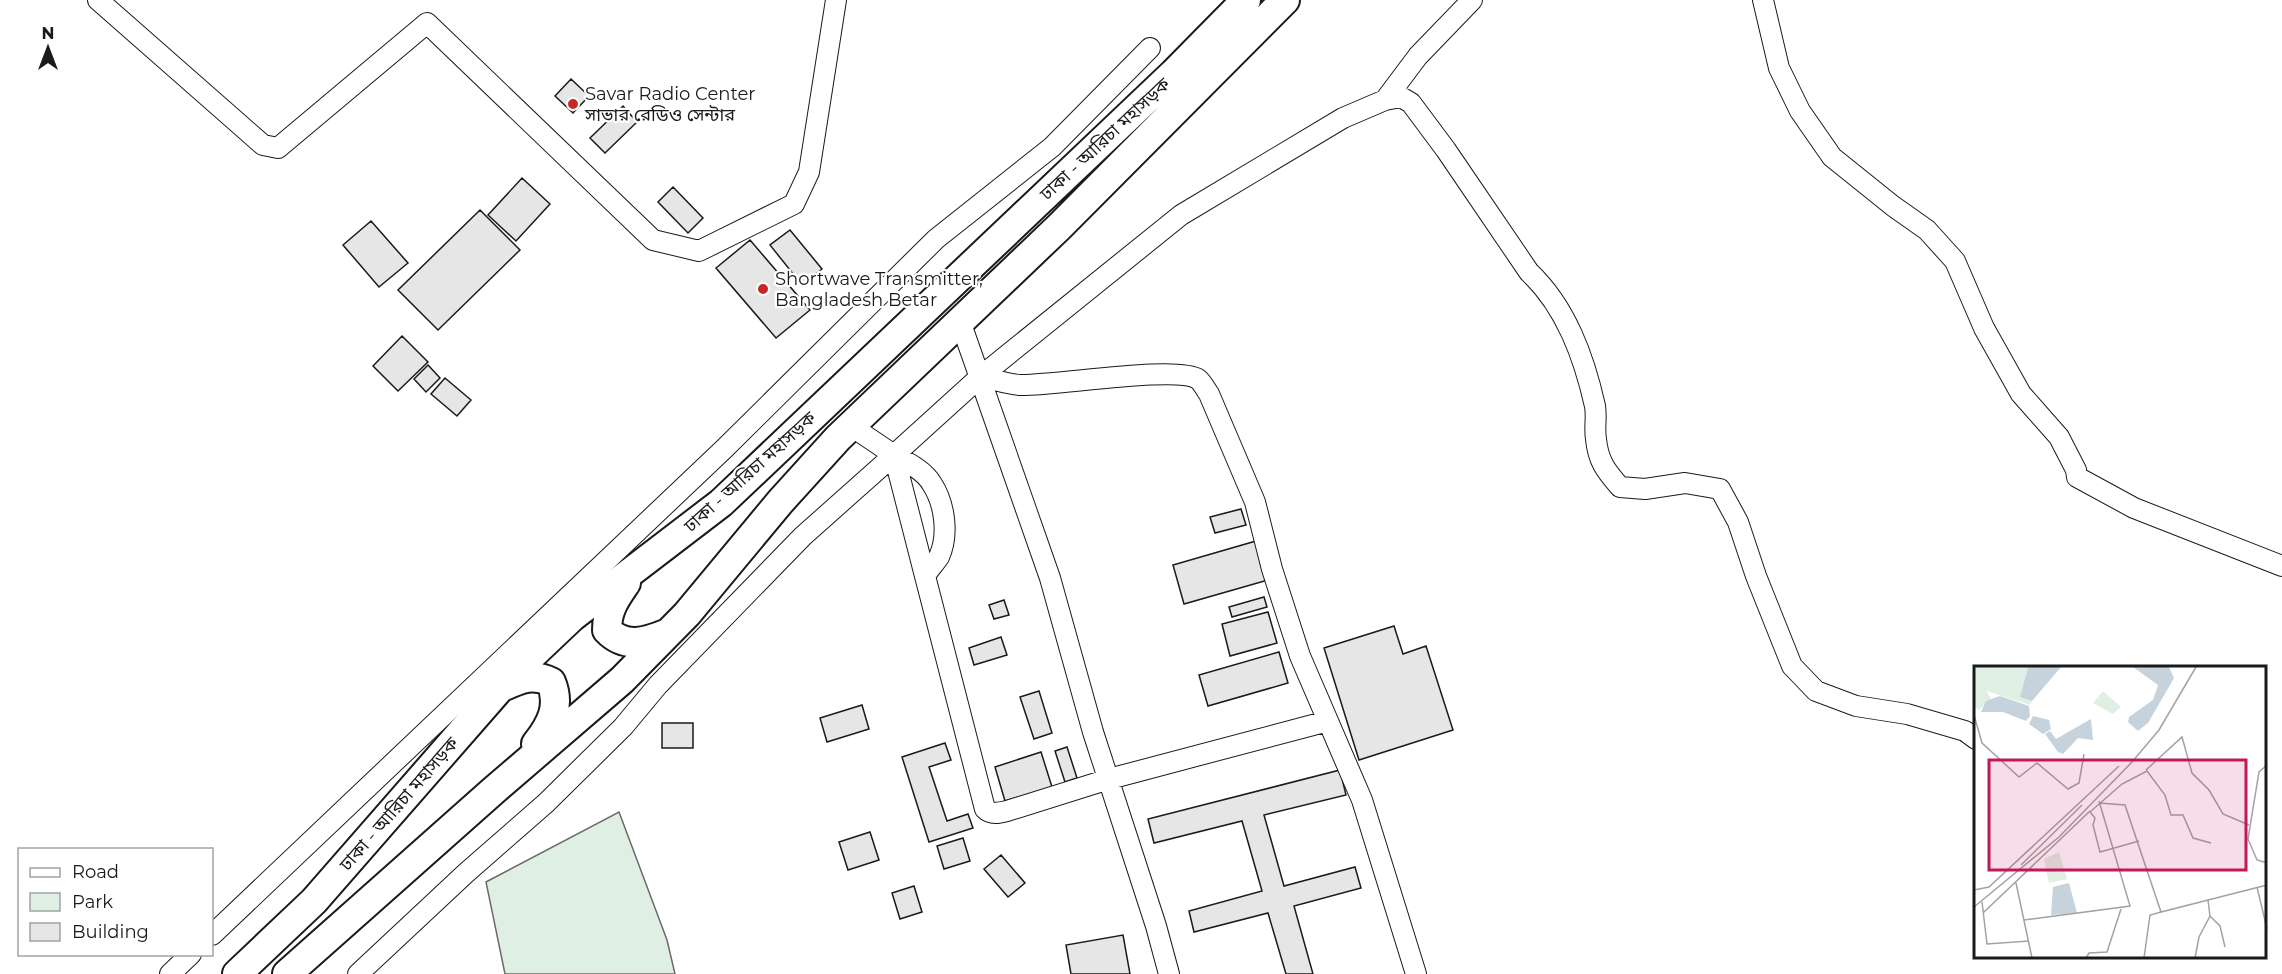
<svg xmlns="http://www.w3.org/2000/svg" width="2282" height="974" font-family="Montserrat,'Noto Sans Bengali',sans-serif">
  <style>
    .green { fill: #e0efe3; stroke: #6a6a6a; stroke-width: 1.5 }
    .building { fill: #e6e6e6; stroke: #1a1a1a; stroke-width: 1.5 }
    .lines { fill: none; stroke-linecap: round; stroke-linejoin: round }
    .minor-casing { stroke: #1a1a1a; stroke-width: 22 }
    .highway-casing { stroke: #1a1a1a; stroke-width: 32 }
    .minor { stroke: #fff; stroke-width: 20 }
    .highway { stroke: #fff; stroke-width: 28 }
    .poi-dot { fill: #c62828; stroke: #fff; stroke-width: 2 }
    .labels { text-anchor: middle; stroke-width: 4.5; stroke-linejoin: round; paint-order: stroke }
    .poi-label { font-size: 18px; fill: #1a1a1a; stroke: #fff; text-anchor: start }
    .street-label { font-size: 18px; fill: #1a1a1a; stroke: #fff }
    .inset-road { fill: none; stroke: #a3a3a3; stroke-width: 1.5 }
    .view { fill: #c2185b; fill-opacity: 0.15; stroke: #c2185b; stroke-width: 3 }
    .inset-edge { fill: none; stroke: #1a1a1a; stroke-width: 3 }
  </style>
  <rect width="100%" height="100%" fill="#fff"/>
  <path class="green" d="M619,812L667,940L675,974H505L486,882Z"/>
  <path class="building" d="M571,79L589,96L573,113L555,96Z
    M623,106L637,122L605,153L590,138Z
    M522,178L550,204L516,241L488,215Z
    M673,187L703,218L688,233L658,202Z
    M480,210L520,250L438,330L398,290Z
    M371,221L408,263L379,287L343,245Z
    M790,230L822,269L802,285L770,245Z
    M750,240L810,310L776,338L716,268Z
    M402,336L428,362L398,391L373,366Z
    M428,365L440,378L426,392L414,379Z
    M445,378L471,400L457,416L431,394Z
    M1241,509L1246,525L1215,533L1210,517Z
    M1256,541L1268,580L1184,604L1173,565Z
    M1264,597L1267,607L1232,617L1229,607Z
    M1004,600L1009,615L994,619L989,605Z
    M1268,612L1277,643L1230,656L1222,624Z
    M1394,626L1403,654L1426,646L1453,730L1359,760L1324,648Z
    M1001,637L1007,655L974,665L969,648Z
    M1279,652L1288,683L1208,706L1199,675Z
    M1039,691L1052,733L1034,739L1020,697Z
    M862,705L869,729L827,742L820,718Z
    M662,723H693V748H662Z
    M945,743L951,760L929,767L947,821L968,814L973,828L929,842L902,757Z
    M1067,747L1077,778L1065,782L1055,751Z
    M1041,752L1052,787L1005,801L995,767Z
    M1340,770L1346,795L1264,815L1284,886L1355,867L1361,888L1294,906L1313,974H1286L1268,913L1194,932L1189,911L1262,891L1242,821L1154,843L1148,819Z
    M870,832L879,860L848,870L839,842Z
    M963,838L970,861L944,869L937,846Z
    M1001,855L1025,883L1008,897L984,869Z
    M914,886L922,912L900,919L892,893Z
    M1123,935L1130,974H1071L1066,945Z"/>
  <g class="lines">
    <g class="minor-casing">
      <path id="minor" d="M98,0L263,145L278,148L427,23L653,240L699,251L794,204L809,172L836,0
        M1763,0L1779,68L1800,111L1832,157L1893,206L1927,230L1955,261L1984,328L2021,394L2059,437L2076,470L2077,477L2134,508L2282,566
        M1385,100L1418,56L1472,0
        M960,321L1050,578L1093,732L1156,926L1169,974
        M980,377C993,379 1007,384 1020,385C1055,386 1176,365 1198,379C1202,382 1206,390 1209,394L1255,502L1272,569L1300,656L1362,800L1416,974
        M894,455L980,377L1181,215L1343,118L1385,100L1401,97L1411,103L1446,150L1529,272C1566,307 1584,357 1595,406C1597,417 1594,428 1596,439C1598,461 1606,471 1620,487L1645,489L1685,483L1720,489L1738,522L1756,576L1792,666L1816,691L1856,706L1907,714L1965,731L1976,739
        M894,455C907,462 925,471 932,484C945,504 949,535 939,557C935,563 929,569 925,576L985,809C991,815 999,813 1007,811L1109,779L1328,721
        M894,455L925,576
        M212,935L725,448L936,239L1052,147L1150,48
        M170,974L191,954
        M358,974L466,873L546,803L623,727L658,685L803,536L894,455L851,426"/>
    </g>
    <g class="highway-casing">
      <path id="highway" d="M626,583C615,599 607,610 607,630C625,649 646,642 668,633
        M502,687C520,679 533,673 551,682C561,706 551,725 536,744
        M237,974L314,901L514,672L572,617L721,503L1174,73L1246,0
        M287,974L493,791L622,680L687,614L780,502L838,438L1059,227L1285,0"/>
    </g>
    <use href="#minor" class="minor"/>
    <use href="#highway" class="highway"/>
  </g>
  <g class="poi-dot">
    <circle cx="573" cy="104" r="6"/>
    <circle cx="763" cy="289" r="6"/>
  </g>
  <g class="labels">
    <g class="poi-label">
      <text x="585" y="100">Savar Radio Center<tspan x="585" dy="21">সাভার রেডিও সেন্টার</tspan></text>
      <text x="775" y="285">Shortwave Transmitter,<tspan x="775" dy="21">Bangladesh Betar</tspan></text>
    </g>
    <g class="street-label">
      <text transform="translate(1105 139) rotate(-43)" y="6">ঢাকা - আরিচা মহাসড়ক</text>
      <text transform="translate(750 472) rotate(-42)" y="6">ঢাকা - আরিচা মহাসড়ক</text>
      <text transform="translate(399 804) rotate(-49)" y="6">ঢাকা - আরিচা মহাসড়ক</text>
    </g>
  </g>
  <g transform="translate(1974 666)">
    <rect width="292" height="292" fill="#fff"/>
    <path d="M0,1H54L47,27L58,35L56,39L12,25L17,32L5,44L0,40ZM129,25L147,41L139,48L119,37ZM85,186L93,213L75,217L70,193Z" fill="#e0efe3"/>
    <path d="M54,1H87L58,35L46,31ZM159,1H195L200,12L174,57L164,65L154,56L155,51L179,34L184,19ZM26,30L55,40L56,50L52,55L29,46H7L12,35ZM59,50L75,54L77,63L69,68L55,58ZM117,53L119,74L104,72L89,88L84,86L71,68L76,65L82,73ZM95,217L103,247L77,249L79,221Z" fill="#c6d2dc"/>
    <path class="inset-road" d="M0,49L8,77L45,111L63,97L94,123L105,117L110,88M293,99L285,106L274,173L283,194L293,197M172,104L208,71L218,107L235,124L249,148L275,159M125,137L151,139L187,246L293,219M116,146L148,118L173,105L191,129L197,149H209L219,172L237,177M116,146L121,152L119,159L126,186L165,175M47,199L108,139M42,217L58,292M283,221L293,263M0,224L15,221L145,100M8,236L13,278L55,275M0,241L85,171L158,96L185,64L222,1M9,247L116,145M236,250L246,260L251,281M50,254L156,240L125,135M112,292L115,287L133,286L147,243M170,292L176,249L187,246M221,292L225,271L236,250L234,234"/>
    <path class="view" d="M15,94H272V204H15Z"/>
    <rect width="292" height="292" class="inset-edge"/>
  </g>
  <rect x="18" y="848" width="195" height="108" fill="#ffffff" stroke="#a3a3a3" stroke-width="1.5"/>
  <rect x="30" y="868" width="30" height="9" fill="#ffffff" stroke="#a3a3a3" stroke-width="1.5"/>
  <text x="72" y="878" font-size="18" fill="#1a1a1a">Road</text>
  <rect x="30" y="893" width="30" height="18" fill="#e0efe3" stroke="#a3a3a3" stroke-width="1.5"/>
  <text x="72" y="908" font-size="18" fill="#1a1a1a">Park</text>
  <rect x="30" y="923" width="30" height="18" fill="#e6e6e6" stroke="#a3a3a3" stroke-width="1.5"/>
  <text x="72" y="938" font-size="18" fill="#1a1a1a">Building</text>
  <g transform="translate(48 48)" stroke="#ffffff" stroke-width="4.5" paint-order="stroke">
  <path d="M0-4.5L10 22L0 15L-10 22Z" fill="#1a1a1a"/>
  <text y="-9" font-size="16" font-weight="bold" text-anchor="middle" fill="#1a1a1a">N</text>
  </g>
</svg>
